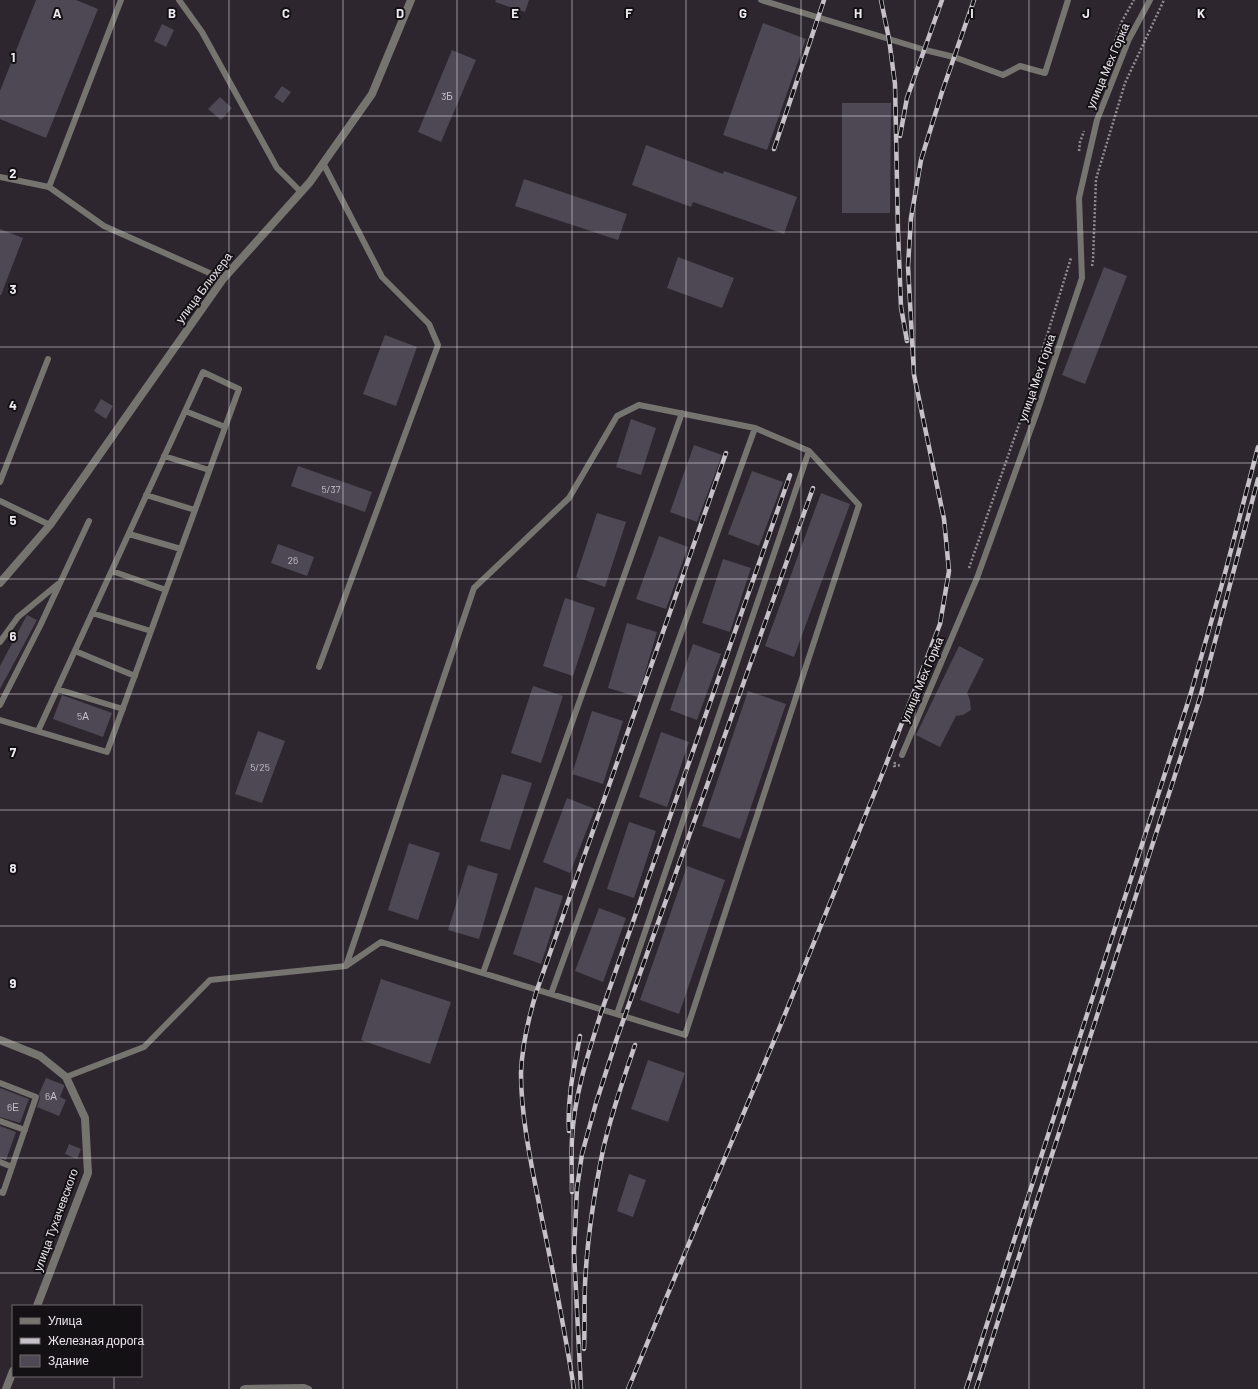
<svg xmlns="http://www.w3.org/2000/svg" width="1258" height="1389" font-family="Barlow,sans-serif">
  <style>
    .building { fill: #4d4853 }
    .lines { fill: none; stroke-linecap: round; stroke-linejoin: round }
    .path { stroke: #918b93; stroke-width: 2.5; stroke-dasharray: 2 2; stroke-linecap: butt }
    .service { stroke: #76746f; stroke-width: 6 }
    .minor { stroke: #76746f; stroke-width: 8 }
    .rail-casing { stroke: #c6c0c8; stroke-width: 4.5 }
    .rail { stroke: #141115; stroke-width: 3; stroke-dasharray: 9; stroke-linecap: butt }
    .grid { fill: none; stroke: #efeaf1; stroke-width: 1; stroke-opacity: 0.55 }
    .labels { text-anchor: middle; stroke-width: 4; stroke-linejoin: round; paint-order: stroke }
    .number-label { font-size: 10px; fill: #c6c2ca }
    .street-label { font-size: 12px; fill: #efeaf1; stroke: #141115 }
    .grid-label { font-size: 13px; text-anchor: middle; font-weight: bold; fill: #efeaf1; stroke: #141115; stroke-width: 4; stroke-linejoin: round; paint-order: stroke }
  </style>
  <rect width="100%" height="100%" fill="#2d262f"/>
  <path class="building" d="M36,0H76L98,9L46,138L0,119V91Z
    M496,0H529L525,12L495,2Z
    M763,23L806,39L767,150L723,135Z
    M162,24L174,30L166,47L154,41Z
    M452,50L476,60L441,142L418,132Z
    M282,86L291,92L283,103L274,97Z
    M220,97L232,108L221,120L208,109Z
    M842,103H891L890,213H842Z
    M646,145L723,174L724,171L797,197L784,234L693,202L691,207L632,185Z
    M524,179L627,214L618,240L515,206Z
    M0,229L23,238L1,295H0Z
    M678,257L734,278L722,308L667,288Z
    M1104,267L1127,276L1085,384L1062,375Z
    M385,335L417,347L396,406L363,394Z
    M101,399L113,406L106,419L94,411Z
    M631,419L656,428L641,475L616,467Z
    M694,445L722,455L697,522L670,512Z
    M298,466L372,492L365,512L291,486Z
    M752,471L783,482L759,546L728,534Z
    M821,493L850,504L794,657L765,646Z
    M597,513L626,522L605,587L576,577Z
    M659,536L688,547L666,609L636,599Z
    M278,544L314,557L307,576L271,563Z
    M723,559L751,568L730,632L702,623Z
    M565,598L595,608L573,676L543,666Z
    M27,615L37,620L0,689V666Z
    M627,623L657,632L638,697L608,688Z
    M693,644L721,654L697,720L670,710Z
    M959,646L984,659L967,693L970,700L971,710L963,715L956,716L940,747L916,735Z
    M533,686L563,696L541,763L511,753Z
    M748,691L786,704L740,839L702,826Z
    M62,695L112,713L103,737L53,719Z
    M592,711L623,721L603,784L572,774Z
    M258,731L285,741L262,803L235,794Z
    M661,732L689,742L667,807L639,797Z
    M502,774L532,783L510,850L480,841Z
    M567,798L595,809L570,873L543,862Z
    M629,822L656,831L634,898L607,889Z
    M409,843L440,853L418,920L388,910Z
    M468,865L498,874L479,939L448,930Z
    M687,866L725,880L679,1014L640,1000Z
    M535,887L563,896L541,964L513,954Z
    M599,908L626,918L603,982L575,971Z
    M381,979L451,1002L430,1064L361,1040Z
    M648,1060L685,1073L668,1122L631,1109Z
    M46,1078L64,1085V1087L60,1097L66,1100L59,1116L37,1107L40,1098L39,1094Z
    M0,1088L29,1099L20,1123L0,1117Z
    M0,1126L16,1132L6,1160L0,1158Z
    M69,1144L81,1149L77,1159L65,1154Z
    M629,1174L646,1180L633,1217L617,1211Z"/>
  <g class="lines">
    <path class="path" d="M1103,75L1122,21L1134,0
      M1079,151L1080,142L1084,131
      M1092,266L1093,260L1096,179L1125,83L1164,0
      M969,568L1023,413L1071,258
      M895,762L894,766L901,765"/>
    <path class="service" d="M179,0L202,32L277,168L301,192
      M761,0L925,50L954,57L1003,75L1020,66L1045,73L1068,0
      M0,177L49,187L104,226L223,279
      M49,187L121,0
      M185,411L225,427
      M164,456L209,470
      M0,482L48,359
      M146,495L195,510
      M0,501L50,525
      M129,534L181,549
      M112,571L166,590
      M92,613L151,631
      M0,642L18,617L58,584
      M75,651L135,676
      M319,667L438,345L429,324L382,277L323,163
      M57,689L123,709
      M0,705L40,626L89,521
      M0,720L107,752L239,389L203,372L38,731
      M902,755L977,578L1038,409L1082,278L1079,198L1097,120L1129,39L1150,0
      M483,973L682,413
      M551,994L755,428
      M617,1014L809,451
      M66,1077L144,1047L210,980L346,966L381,942L685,1035L859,505L809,451L755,428L639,405L617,416L569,498L474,588L346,966
      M0,1083L36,1097L3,1193L0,1192
      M0,1121L25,1130
      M0,1162L12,1167
      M243,1389L245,1388L304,1387L309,1389"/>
    <path class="minor" d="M0,583L50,525L223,279L310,182L372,94L411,0
      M0,1040L40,1056L66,1077L85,1118L88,1173L37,1306
      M6,1389L13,1371"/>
    <g class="rail-casing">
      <path id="rail" d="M881,0L889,39L895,84L898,232L901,307L907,341
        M900,136L907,98L942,0
        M774,149L824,0
        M569,1131C567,1098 574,1067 580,1036
        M572,1192C572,1174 571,1156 572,1139C574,1095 589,1051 602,1010L790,475
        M584,1349C585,1328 584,1306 585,1285C587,1240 594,1194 603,1150C611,1114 623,1080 635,1045
        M574,1389C565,1332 554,1276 542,1219C533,1172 521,1121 521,1073C522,1045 529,1016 537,990L726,453
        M581,1389L574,1252L577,1188L582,1154L596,1103L617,1038L813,488
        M628,1389L781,1024L885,767L940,624L949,571L944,519L914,375L908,266L911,218L921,160L942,92L974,0
        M966,1389L1190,696L1224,577L1258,447
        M976,1389L1200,698L1258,479"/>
    </g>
    <use href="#rail" class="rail"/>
  </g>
  <path class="grid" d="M114,0V1306M229,0V1389M343,0V1389M457,0V1389M572,0V1389M686,0V1389M801,0V1389M915,0V1389M1029,0V1389M1144,0V1389M0,116H1258M0,232H1258M0,347H1258M0,463H1258M0,579H1258M0,694H1258M0,810H1258M0,926H1258M0,1042H1258M0,1158H1258M0,1273H1258M114,1376V1389"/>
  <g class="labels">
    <g class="number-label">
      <text x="447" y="100">3Б</text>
      <text x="331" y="493">5/37</text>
      <text x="293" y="564">26</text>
      <text x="83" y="720">5А</text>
      <text x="260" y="771">5/25</text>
      <text x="51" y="1100">6А</text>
      <text x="13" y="1111">6Е</text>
    </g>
    <g class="street-label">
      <text transform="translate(1108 66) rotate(-67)" y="4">улица Мех Горка</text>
      <text transform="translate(204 288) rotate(-53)" y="4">улица Блюхера</text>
      <text transform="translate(1037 378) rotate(-71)" y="4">улица Мех Горка</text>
      <text transform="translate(922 680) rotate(-67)" y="4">улица Мех Горка</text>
      <text transform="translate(56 1220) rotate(-70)" y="4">улица Тухачевского</text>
    </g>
  </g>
  <g class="grid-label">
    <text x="57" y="18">A</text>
    <text x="172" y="18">B</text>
    <text x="286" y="18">C</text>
    <text x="400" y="18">D</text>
    <text x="515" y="18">E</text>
    <text x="629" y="18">F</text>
    <text x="743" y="18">G</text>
    <text x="858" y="18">H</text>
    <text x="972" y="18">I</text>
    <text x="1086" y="18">J</text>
    <text x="1201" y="18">K</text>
    <text x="13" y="62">1</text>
    <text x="13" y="178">2</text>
    <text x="13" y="294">3</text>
    <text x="13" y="410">4</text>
    <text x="13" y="525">5</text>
    <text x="13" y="641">6</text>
    <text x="13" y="757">7</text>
    <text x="13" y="873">8</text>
    <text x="13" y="988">9</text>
  </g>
  <rect x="12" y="1305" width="130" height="72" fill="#141115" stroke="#6c686d"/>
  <rect x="20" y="1318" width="20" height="6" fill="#76746f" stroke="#6c686d"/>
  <text x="48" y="1325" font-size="12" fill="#efeaf1">Улица</text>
  <rect x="20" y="1338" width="20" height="6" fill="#c6c0c8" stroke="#6c686d"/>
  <text x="48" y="1345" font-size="12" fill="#efeaf1">Железная дорога</text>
  <rect x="20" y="1355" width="20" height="12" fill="#4d4853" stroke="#6c686d"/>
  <text x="48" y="1365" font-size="12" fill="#efeaf1">Здание</text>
</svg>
